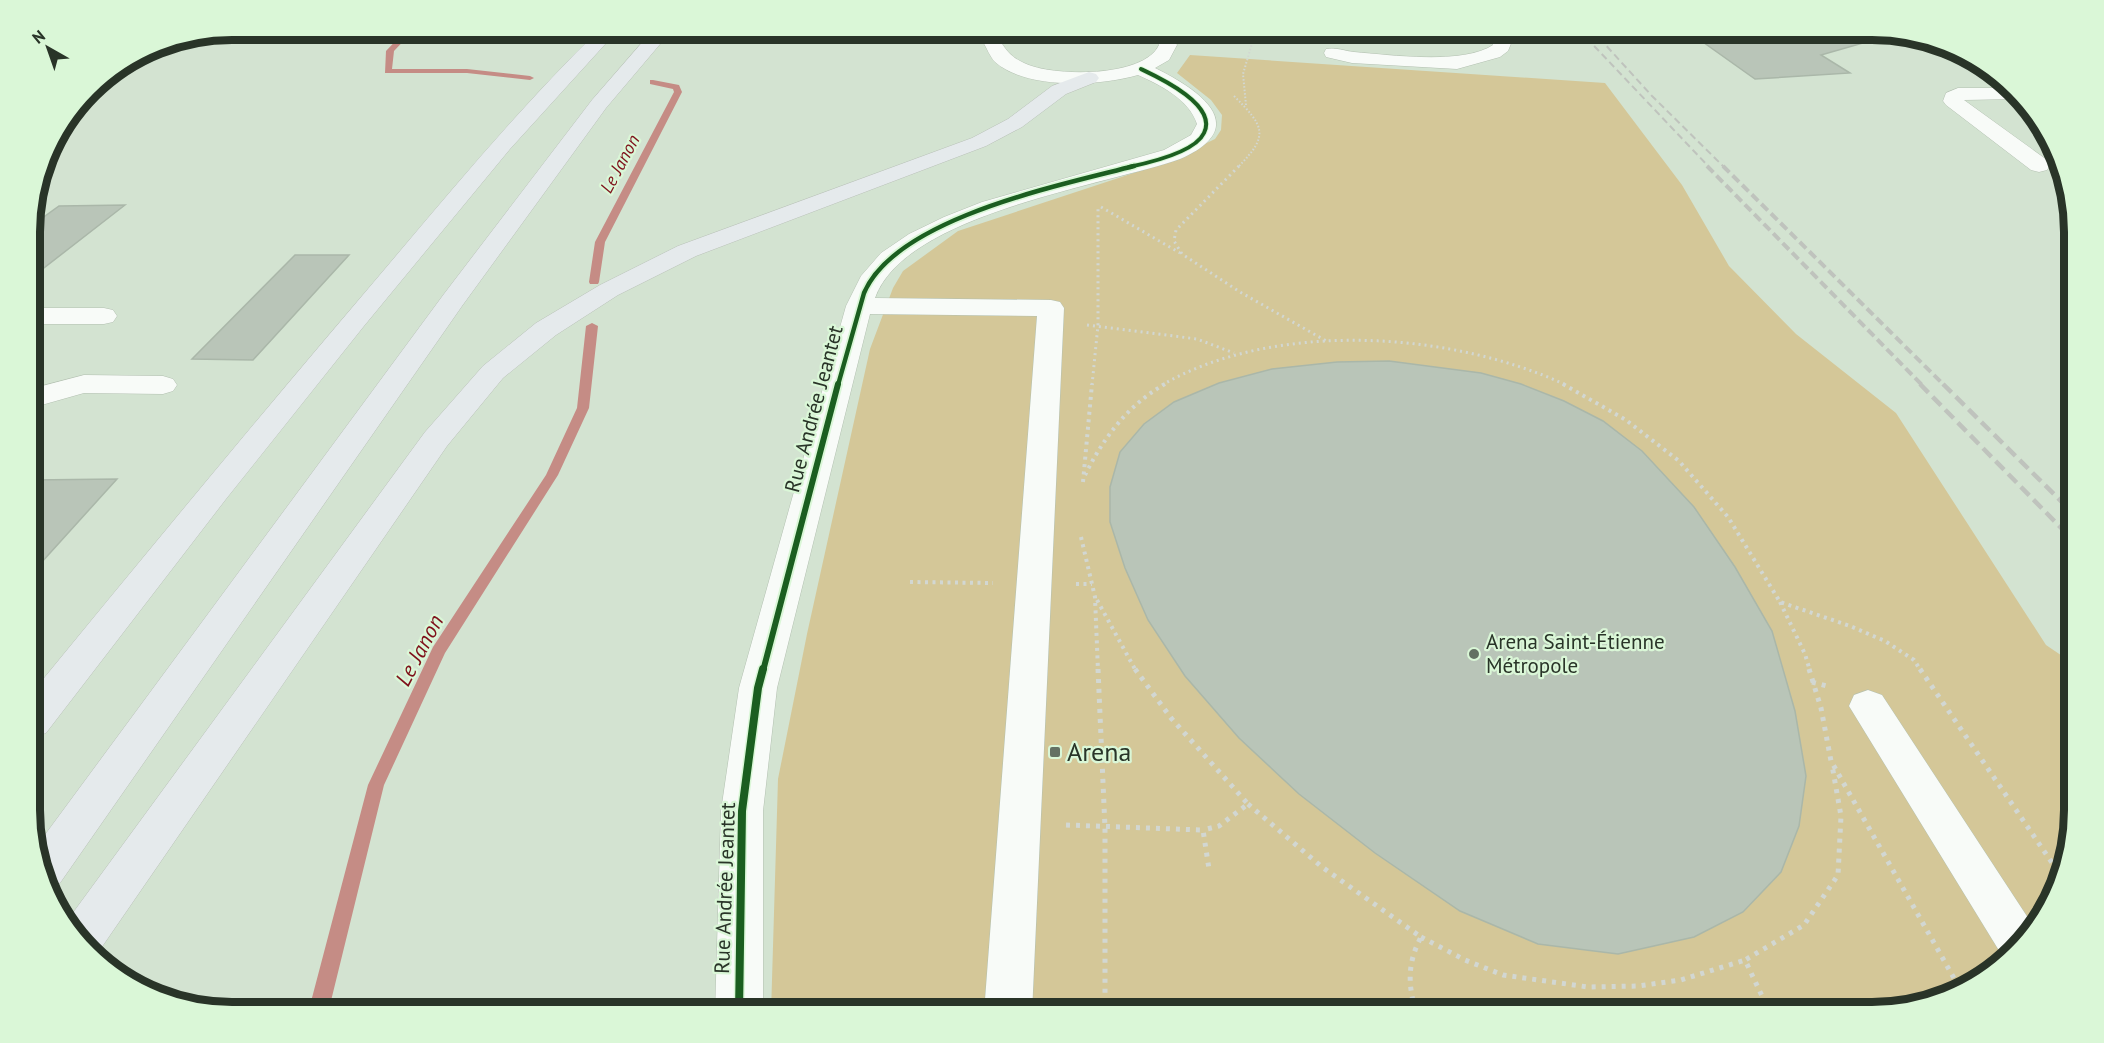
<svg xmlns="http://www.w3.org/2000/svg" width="2104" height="1043" font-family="'PT Sans',sans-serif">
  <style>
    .green { fill: #d4c798 }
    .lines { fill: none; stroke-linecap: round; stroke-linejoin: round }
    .stream { fill: #c58c85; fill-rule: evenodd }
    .building { fill: #b9c5b8; stroke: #aab7a9; stroke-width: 1.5 }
    .minor-casing { stroke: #b3c0b1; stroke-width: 1 }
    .highway-casing { stroke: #b9c1b8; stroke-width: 1 }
    .path-far3 { stroke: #d2d7d2; stroke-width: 2; stroke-dasharray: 1.5 2; stroke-linecap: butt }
    .path-far2 { stroke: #d2d7d2; stroke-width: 3; stroke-dasharray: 2 4; stroke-linecap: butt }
    .path-far1 { stroke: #d2d7d2; stroke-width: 4; stroke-dasharray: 3 4.5; stroke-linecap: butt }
    .path { stroke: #d2d7d2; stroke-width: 5; stroke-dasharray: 4 6; stroke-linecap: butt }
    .minor { fill: #f8fbf8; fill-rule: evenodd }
    .highway { fill: #e5eaec; fill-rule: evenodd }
    .rail-far2 { stroke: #bfc3bd; stroke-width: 2; stroke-dasharray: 7 4; stroke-linecap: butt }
    .rail-far1 { stroke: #bfc3bd; stroke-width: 4; stroke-dasharray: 9 4.5; stroke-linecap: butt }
    .rail { stroke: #bfc3bd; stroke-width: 4.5; stroke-dasharray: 12 6; stroke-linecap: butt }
    .cycleway-far3-casing { stroke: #daf7d7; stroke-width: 6 }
    .cycleway-far2-casing { stroke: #daf7d7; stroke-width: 8 }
    .cycleway-far1-casing { stroke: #daf7d7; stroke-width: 10 }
    .cycleway-casing { stroke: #daf7d7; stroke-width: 11 }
    .cycleway-far3 { stroke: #1b5e20; stroke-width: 4 }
    .cycleway-far2 { stroke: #1b5e20; stroke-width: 4.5 }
    .cycleway-far1 { stroke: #1b5e20; stroke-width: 6 }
    .cycleway { stroke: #1b5e20; stroke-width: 8 }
    .poi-dot { fill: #647163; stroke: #daf7d7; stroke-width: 2 }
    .labels { text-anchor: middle; stroke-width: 4.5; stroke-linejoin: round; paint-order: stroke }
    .far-water-label { font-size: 18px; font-style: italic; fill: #7e101a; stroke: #daf7d7 }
    .street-label { font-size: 21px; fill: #293428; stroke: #daf7d7 }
    .poi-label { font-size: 21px; fill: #293428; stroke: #daf7d7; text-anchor: start }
    .water-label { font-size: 22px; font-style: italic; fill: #7e101a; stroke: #daf7d7 }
    .near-poi-label { font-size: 26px; fill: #293428; stroke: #daf7d7; text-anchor: start }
    .rim { fill: none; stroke: #293428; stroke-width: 8 }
  </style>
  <rect width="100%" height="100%" fill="#d3e3d1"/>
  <path class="green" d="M1190,55L1605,83L1682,185L1729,266L1796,334L1896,413L2046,645L2074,664V810L2053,900L1984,979L1884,1013H771L778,779L807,634L870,349L893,288L903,271L958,231L1167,162L1215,139L1221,130L1222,115L1211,100L1177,73Z"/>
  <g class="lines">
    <path class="stream" d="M406,30H414L394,51L392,69H467L530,76L534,78L530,80L467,73H385L386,51Z
      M653,80L679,85L682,92L605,242L599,282L598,284H590L589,282L595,242L674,92L673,89L650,84V80Z
      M592,323L598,326L589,408L558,475L445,653L384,785L328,1013H308L368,785L433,647L546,475L577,408L586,326Z"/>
  </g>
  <path class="building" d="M1686,30H1869L1870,41L1821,55L1850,73L1755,79Z
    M125,205L31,278L30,227L59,206Z
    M295,255H349L253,360L192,359Z
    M1389,361L1481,373L1521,384L1564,401L1603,421L1642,451L1694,507L1735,567L1772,631L1795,711L1806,776L1799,826L1781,872L1743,912L1694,937L1618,954L1538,944L1460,911L1375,853L1299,794L1239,738L1185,676L1148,620L1125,568L1110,522V487L1120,452L1144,424L1174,402L1219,383L1272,369L1337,362Z
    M117,479L31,574V480Z"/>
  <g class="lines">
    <g class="minor-casing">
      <path id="minor" d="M991,30H1009L1001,42C1007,52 1013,58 1024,63C1052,77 1144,78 1159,45L1149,30H1169L1177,45L1169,60L1155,68C1200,90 1253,127 1180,159C1103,186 905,214 875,298L1051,300L1060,302L1064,308L1032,1013H984L1037,316L870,314L777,688L763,811V1013H715L721,811L739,688L846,306L861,276L881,253L909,234L944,217L982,202L1164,150L1191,135L1197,124C1189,99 1160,85 1138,75C1100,86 1027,90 995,62C990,57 987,48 983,42Z
        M1491,30H1509L1512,41L1508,51L1500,57L1457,69L1352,63L1326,57L1324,53L1326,49C1336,47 1345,51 1354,52C1391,55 1463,65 1493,45Z
        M1958,88H2003L2015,99L1964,100L2047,160L2050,165L2047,170L2039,172L2031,170L1946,105L1943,101L1946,93Z
        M31,308H104L113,310L117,316L113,322L104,324H31Z
        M84,375L163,376L173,379L177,385L173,391L163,394L84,393L31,408V389Z
        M1868,690L1882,695L2032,924L2003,957L1849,706L1854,695Z"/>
    </g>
    <g class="highway-casing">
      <path id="highway" d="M599,30H618L510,149L364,326L226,499L46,733L32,738L31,694C144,556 257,419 373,283C446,197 518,109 599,30Z
        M653,30H672L606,108L462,306L60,883L52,886L36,847L444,294L592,100Z
        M1089,72L1096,74L1099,78L1096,82L1066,94L1022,127L986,146L696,256L618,295L556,335L503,378L447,446L97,954L72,933L67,921L425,432L483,366L536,323L600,285L678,246L972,138L1008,119L1052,86Z"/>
    </g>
    <path class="path-far3" d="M1234,96C1264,126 1270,135 1238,167
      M1246,105L1243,74L1256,30"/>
    <path class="path-far2" d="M1239,166L1176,230L1174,241L1182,254L1240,292L1328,342
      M1101,207L1180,253
      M1087,325L1197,339L1234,353
      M1092,385L1098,325V209
      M1162,385C1275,320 1450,331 1566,385"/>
    <path class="path-far1" d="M1563,384L1626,420L1679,461L1728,517L1780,602L1850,626L1885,641L1914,660L1921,671
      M1085,475C1104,437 1128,405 1165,384
      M1083,482L1092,384
      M1081,537L1095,597L1098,671
      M910,582L993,583
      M1076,584H1092
      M1097,600L1136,671
      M1780,602L1805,654L1810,671"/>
    <path class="path" d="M1098,669L1105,828V1013
      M1135,669L1171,718L1248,804L1219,826L1203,830
      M1809,669L1821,708L1831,761L1959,987
      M1920,669L2059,873
      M1812,682L1831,687
      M1248,804L1322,867L1421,937C1407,964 1408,984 1416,1013
      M1066,825L1203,830L1209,869
      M1421,937L1465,960L1503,975L1588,987L1638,986L1681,980L1745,960
      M1770,1013L1745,960L1804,925L1838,875L1841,816L1832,765"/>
    <use href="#minor" class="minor"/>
    <use href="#highway" class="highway"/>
    <path class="rail-far2" d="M1579,30L1709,167
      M1592,30L1652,96L1724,167"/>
    <path class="rail-far1" d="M1707,166L1922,385
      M1723,166L1944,385"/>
    <path class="rail" d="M1920,384L2073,540
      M1943,384L2073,513"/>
    <g class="cycleway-far3-casing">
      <path id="cycleway-far3" d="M1129,167C1148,163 1195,152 1204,133C1218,105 1160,78 1141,69"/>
    </g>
    <g class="cycleway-far2-casing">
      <path id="cycleway-far2" d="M838,385L864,293C896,218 1061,185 1134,166"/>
    </g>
    <g class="cycleway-far1-casing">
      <path id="cycleway-far1" d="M763,671L838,384"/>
    </g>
    <g class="cycleway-casing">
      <path id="cycleway" d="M739,1013L742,811L758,688L763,669"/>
    </g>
    <use href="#cycleway-far3" class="cycleway-far3"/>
    <use href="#cycleway-far2" class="cycleway-far2"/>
    <use href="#cycleway-far1" class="cycleway-far1"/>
    <use href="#cycleway" class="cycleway"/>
  </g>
  <g class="poi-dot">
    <circle cx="1474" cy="654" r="6"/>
    <rect x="1049" y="746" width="12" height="12" rx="3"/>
  </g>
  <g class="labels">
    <g class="far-water-label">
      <text transform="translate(620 164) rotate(-62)" y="6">Le Janon</text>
    </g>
    <g class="street-label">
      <text transform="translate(814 409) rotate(-75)" y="7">Rue Andrée Jeantet</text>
      <text transform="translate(725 888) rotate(-88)" y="7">Rue Andrée Jeantet</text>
    </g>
    <g class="poi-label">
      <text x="1486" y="649">Arena Saint-Étienne<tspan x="1486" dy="24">Métropole</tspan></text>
    </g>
    <g class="water-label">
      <text transform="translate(419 650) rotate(-62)" y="8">Le Janon</text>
    </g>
    <g class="near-poi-label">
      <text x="1067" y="761">Arena</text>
    </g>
  </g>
  <path d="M0 0H2104V1043H0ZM232 40H1872A192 192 0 0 1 2064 232V810A192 192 0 0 1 1872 1002H232A192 192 0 0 1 40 810V232A192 192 0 0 1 232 40Z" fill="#daf7d7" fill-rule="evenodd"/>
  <path class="rim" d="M232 40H1872A192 192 0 0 1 2064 232V810A192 192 0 0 1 1872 1002H232A192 192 0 0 1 40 810V232A192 192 0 0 1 232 40Z"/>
  <g transform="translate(48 48) rotate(320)" stroke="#daf7d7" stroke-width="4.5" paint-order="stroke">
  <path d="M0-4.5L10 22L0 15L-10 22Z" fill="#293428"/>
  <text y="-9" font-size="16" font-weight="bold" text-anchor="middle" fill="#293428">N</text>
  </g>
</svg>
